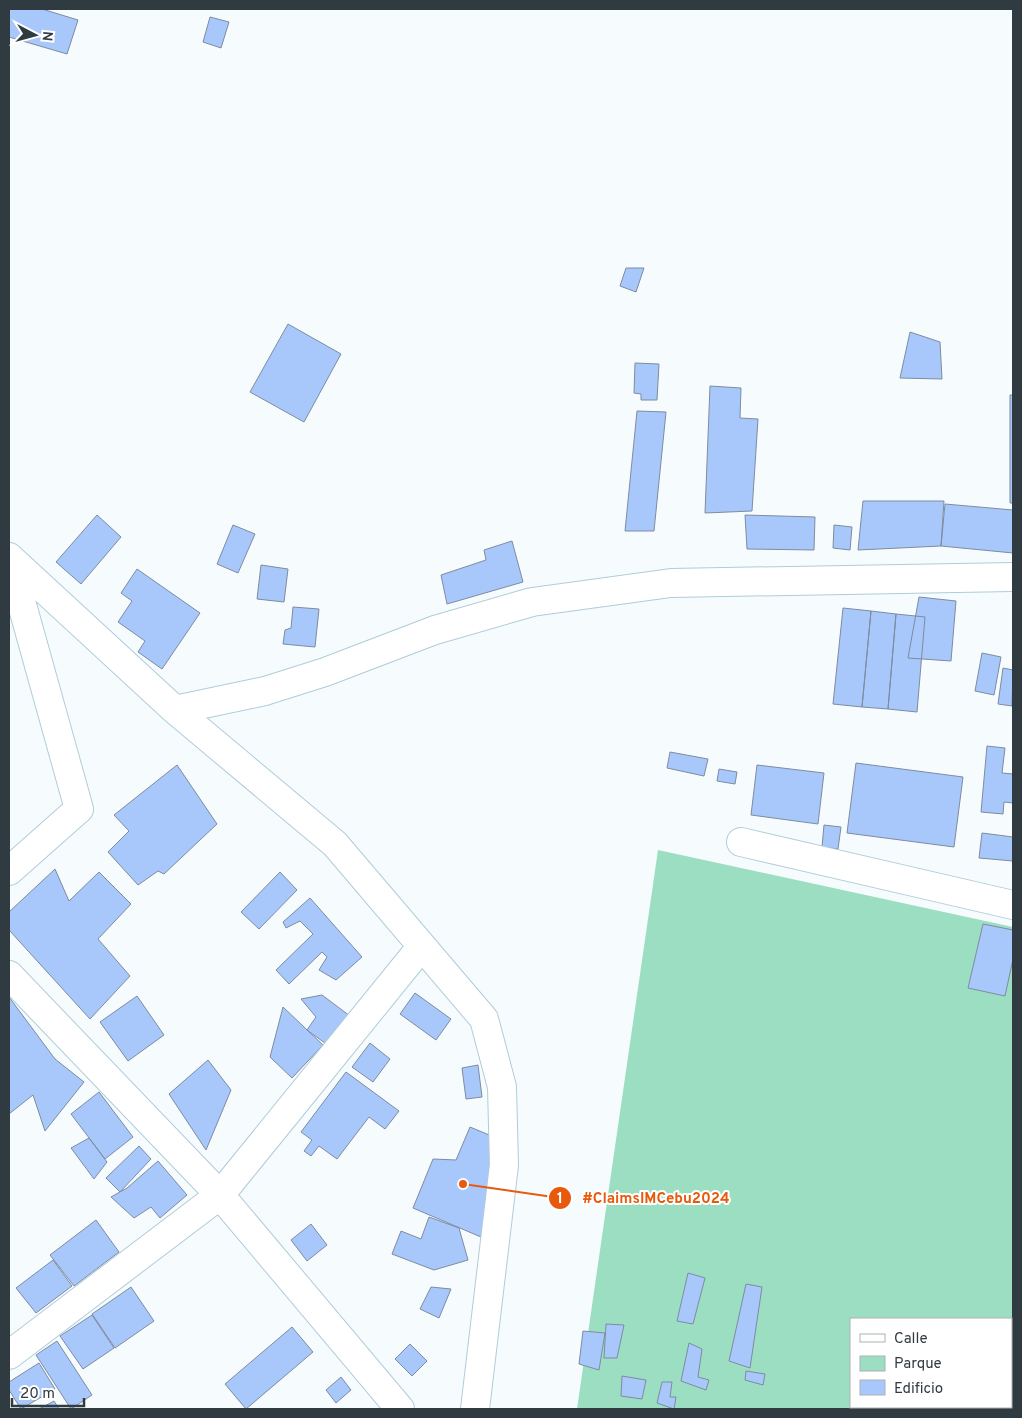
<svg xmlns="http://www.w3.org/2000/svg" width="1022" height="1418" font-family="Overpass,sans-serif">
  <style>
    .green { fill: #9cdec1; fill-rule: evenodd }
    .building { fill: #a8c8fb; stroke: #7e8ba0 }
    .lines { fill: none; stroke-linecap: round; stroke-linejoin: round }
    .minor-casing { stroke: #b0ccd9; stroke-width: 30 }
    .minor { stroke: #fff; stroke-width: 28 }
    .leader { fill: none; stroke: #e8590c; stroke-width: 2 }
    .callout-dot { fill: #e8590c; stroke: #fff; stroke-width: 2 }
    .mark-label { font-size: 15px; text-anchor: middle; font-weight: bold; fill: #fff }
    .callout-label { font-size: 15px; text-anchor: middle; font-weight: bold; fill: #e8590c; stroke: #fff; stroke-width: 4; stroke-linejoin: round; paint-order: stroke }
  </style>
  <rect width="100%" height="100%" fill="#f6fcfe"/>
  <path class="green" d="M658,850L1013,927V1409H577ZM851,1319H1011V1407H851Z"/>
  <path class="building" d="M9,9H42L78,20L67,54L9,37Z
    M210,17L229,22L221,48L203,42Z
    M626,268H644L636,292L620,286Z
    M288,324L341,354L304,422L250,392Z
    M910,332L940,342L942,379L900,378Z
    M635,363L659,364L657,400H641V394L634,393Z
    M710,386L741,388L740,418L758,419L752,511L705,513Z
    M1010,395H1013V503H1010Z
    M637,411L666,412L654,531H625Z
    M863,501H944L941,546L858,550Z
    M945,504L1013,510V553L941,546Z
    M97,515L121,537L81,584L56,562Z
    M745,515L815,517L814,550L747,549Z
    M233,525L255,534L238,573L217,564Z
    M834,525L852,527L850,550L833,548Z
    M512,541L523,582L447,604L441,575L486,560L484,550Z
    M261,565L288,569L284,602L257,599Z
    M137,569L200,613L162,669L138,652L145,641L118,622L132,601L121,593Z
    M919,597L956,601L951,661L908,658Z
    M293,607L319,609L315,647L283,644L285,630L291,628Z
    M843,608L871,611L862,707L833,704Z
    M871,611L896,614L888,709L862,707Z
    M896,614L925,617L917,712L888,709Z
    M982,653L1001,657L994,695L975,691Z
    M1003,668L1013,670L1012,706L998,704Z
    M987,746L1005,748L1002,773L1013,774V803L1004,802L1003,814L981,812Z
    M670,752L708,759L704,776L667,768Z
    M856,763L963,777L954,847L847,833Z
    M177,765L217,824L164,874L158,871L138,885L108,852L129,831L114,815Z
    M757,765L824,773L818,824L751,815Z
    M719,769L737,772L735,784L717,781Z
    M824,825L841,827L838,849L822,847Z
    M982,833L1013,837V861L979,858Z
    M55,869L69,901L99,872L131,904L98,939L130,976L90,1019L9,930V912Z
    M280,872L297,890L259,929L241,912Z
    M310,898L362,957L336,980L319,970L327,957L322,952L289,984L276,970L313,934L300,921L286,928L283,922Z
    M983,924L1013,930V959L1005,996L968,988Z
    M415,993L451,1019L436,1040L400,1014Z
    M322,995L350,1016L329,1046L307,1030L316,1017L301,999Z
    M137,996L164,1035L128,1061L100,1022Z
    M9,997L55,1059L84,1082L45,1131L33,1095L9,1114Z
    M283,1007L323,1045L292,1078L270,1057Z
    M370,1043L390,1059L373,1082L352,1067Z
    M208,1060L231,1090L206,1150L169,1094Z
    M478,1065L482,1097L466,1099L462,1068Z
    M346,1072L399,1111L385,1129L369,1117L337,1159L319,1146L311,1156L304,1151L312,1140L301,1132Z
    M99,1092L133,1137L105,1159L71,1114Z
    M470,1127L518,1147L481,1237L413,1208L433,1159L456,1160Z
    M89,1138L107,1162L94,1179L71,1148Z
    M139,1146L151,1159L120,1192L106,1178Z
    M158,1161L187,1195L160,1218L151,1207L134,1218L111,1197L127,1188Z
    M429,1217L459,1228L468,1260L434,1270L392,1254L401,1231L421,1239Z
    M96,1220L119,1252L74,1286L50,1255Z
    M311,1224L327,1245L307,1261L291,1240Z
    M53,1260L72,1286L36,1313L16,1288Z
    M688,1273L705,1278L693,1324L677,1321Z
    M746,1284L762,1287L750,1368L729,1361Z
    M131,1287L154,1321L115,1348L92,1314Z
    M431,1287L451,1289L439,1318L420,1309Z
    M92,1315L114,1348L83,1369L60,1336Z
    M606,1324L624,1325L617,1358H604Z
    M292,1327L313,1352L246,1409L225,1384Z
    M583,1331L605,1333L599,1370L579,1364Z
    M57,1341L92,1395L71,1409L36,1355Z
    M689,1343L702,1349L698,1377L709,1380L706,1390L681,1381Z
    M410,1344L427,1361L412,1376L395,1359Z
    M39,1363L55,1389L21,1409L9,1390V1382Z
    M746,1371L765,1374L763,1385L745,1380Z
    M622,1376L646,1380L642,1399L621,1396Z
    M341,1377L351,1390L336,1403L326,1390Z
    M662,1382H672L670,1397H676L674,1409L657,1403Z
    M54,1401L59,1409H39Z"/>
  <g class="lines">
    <g class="minor-casing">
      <path id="minor" d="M9,557L175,710L335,844L484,1019L502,1087L504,1165L475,1409
        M175,710L265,691L325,672L435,630L532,602L671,583L1013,577
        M741,842L1013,905
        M9,871L79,809L9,558
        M9,975L220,1195L400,1409
        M9,1355L220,1195L422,946"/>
    </g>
    <use href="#minor" class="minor"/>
  </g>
  <path class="leader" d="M463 1184L560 1198"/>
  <g class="callout-dot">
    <circle cx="463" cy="1184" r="5"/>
    <circle cx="560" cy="1198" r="12"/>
  </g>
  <g class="mark-label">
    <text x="560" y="1203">1</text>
  </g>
  <g class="callout-label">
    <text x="656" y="1203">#ClaimsIMCebu2024</text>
  </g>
  <rect width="1022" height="1418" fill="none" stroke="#303b41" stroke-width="20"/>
  <rect x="850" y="1318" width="162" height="90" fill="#ffffff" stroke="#acb1b3"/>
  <rect x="860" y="1334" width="25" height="8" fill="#ffffff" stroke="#acb1b3"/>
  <text x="894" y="1343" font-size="15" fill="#303b41">Calle</text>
  <rect x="860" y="1356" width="25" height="15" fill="#9cdec1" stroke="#acb1b3"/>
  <text x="894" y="1368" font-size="15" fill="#303b41">Parque</text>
  <rect x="860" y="1380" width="25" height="15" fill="#a8c8fb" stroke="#acb1b3"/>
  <text x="894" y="1393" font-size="15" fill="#303b41">Edificio</text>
  <g transform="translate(35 35) rotate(96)" stroke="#ffffff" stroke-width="4" paint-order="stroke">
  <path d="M0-4L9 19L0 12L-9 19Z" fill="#303b41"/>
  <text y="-8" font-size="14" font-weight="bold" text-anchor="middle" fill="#303b41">N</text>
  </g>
  <path d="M12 1398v8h72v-8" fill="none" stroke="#303b41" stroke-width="2.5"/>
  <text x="20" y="1398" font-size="15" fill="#303b41" stroke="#ffffff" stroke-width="4" paint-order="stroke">20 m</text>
</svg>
